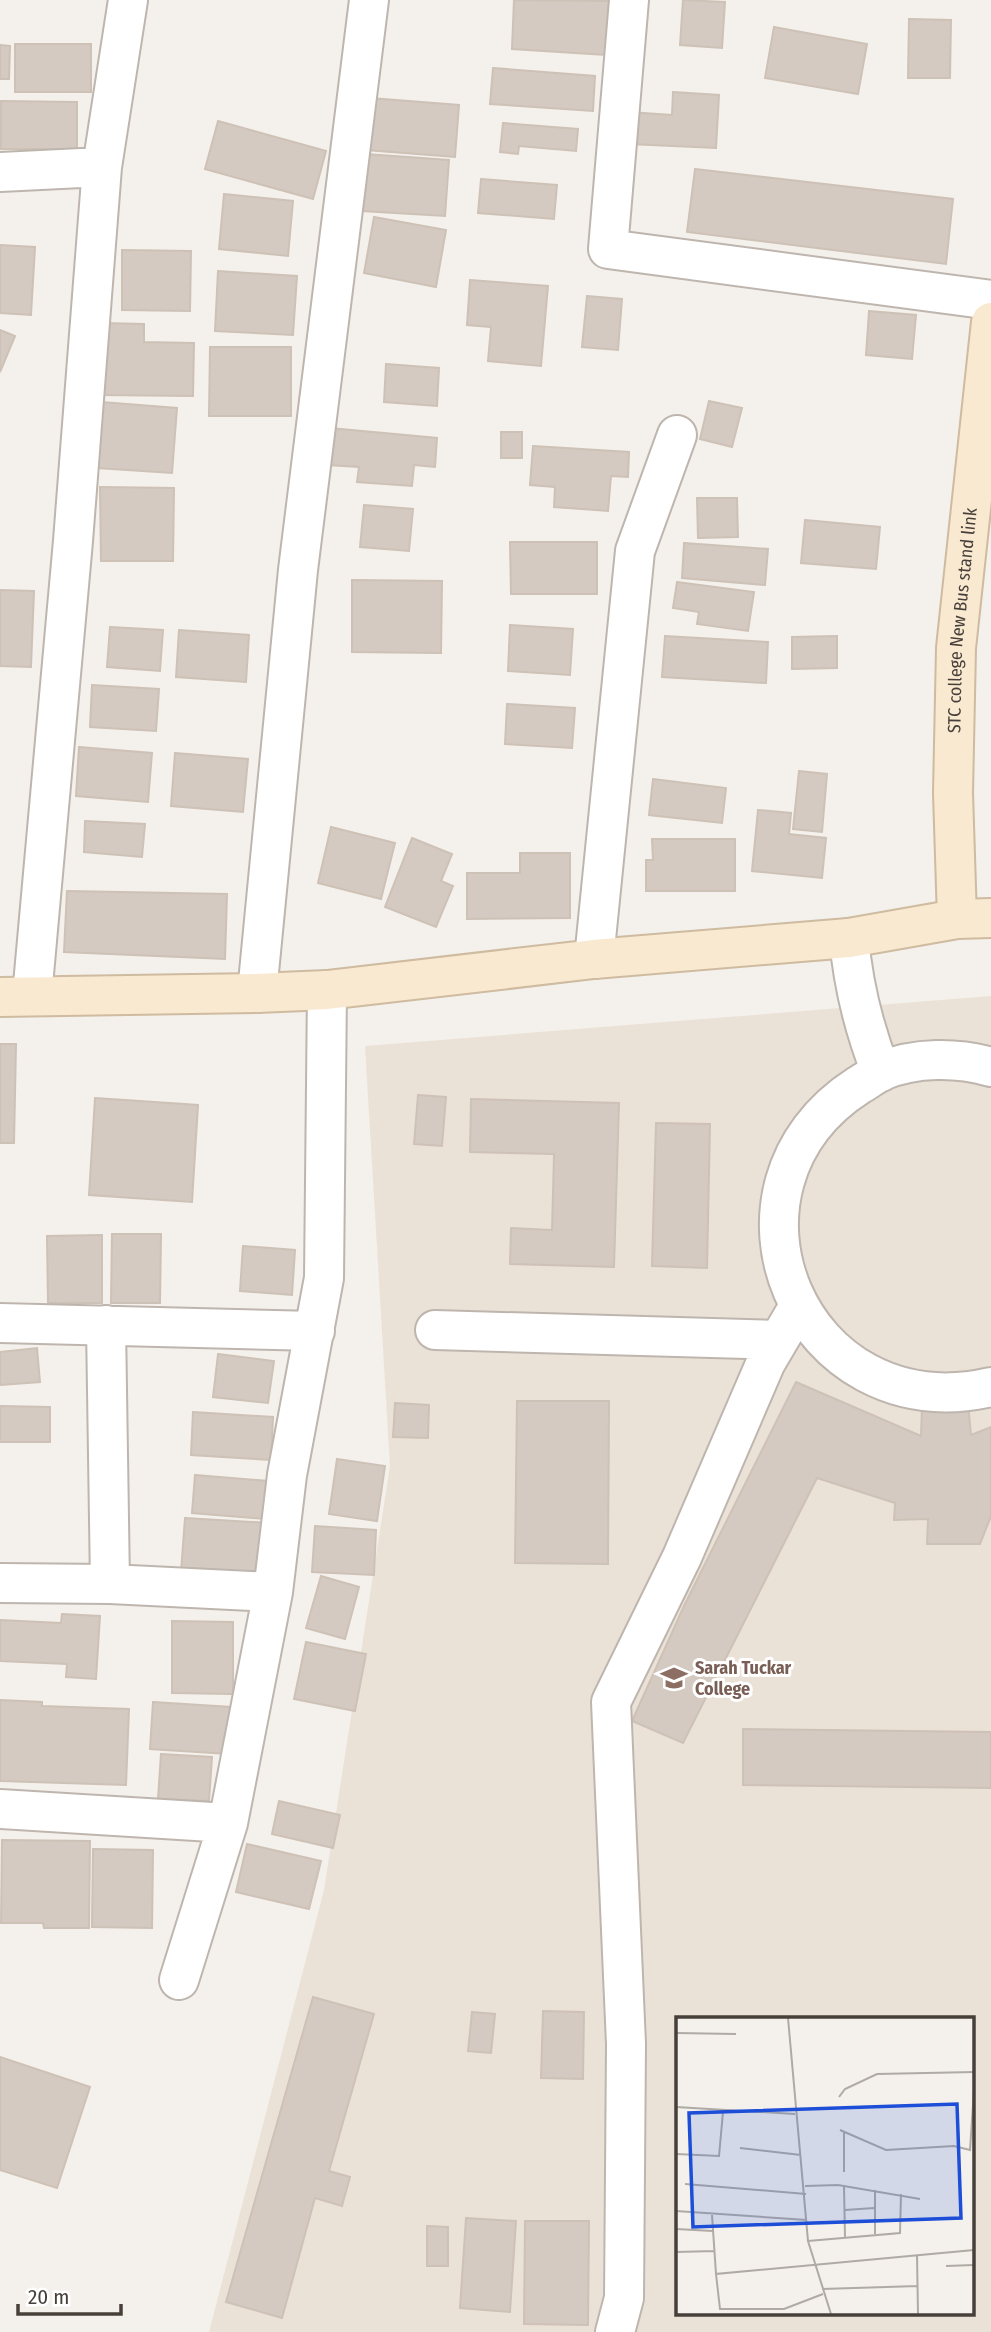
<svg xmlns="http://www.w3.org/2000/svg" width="991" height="2332" font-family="'Fira Sans Condensed',sans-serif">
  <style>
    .education { fill: #ebe2d7; fill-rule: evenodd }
    .building { fill: #d4cac2; stroke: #cec1b6; stroke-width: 2 }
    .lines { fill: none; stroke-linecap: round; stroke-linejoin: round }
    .street-casing { stroke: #beb6ae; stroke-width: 42 }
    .secondary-casing { stroke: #cebba0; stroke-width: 42 }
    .street { stroke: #fff; stroke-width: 38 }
    .secondary { stroke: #f9e9d0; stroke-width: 38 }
    .labels { text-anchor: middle; stroke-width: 6; stroke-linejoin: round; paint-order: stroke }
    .street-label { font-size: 18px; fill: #47403a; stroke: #fff }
    .education-label { font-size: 18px; font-weight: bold; fill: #785e54; stroke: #fff; text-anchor: start }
    .inset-road { fill: none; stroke: #afaaa4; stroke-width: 2 }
    .view { fill: #1d4ed8; fill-opacity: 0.15; stroke: #1d4ed8; stroke-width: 3.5 }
    .inset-edge { fill: none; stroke: #47403a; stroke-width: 3.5 }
  </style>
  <rect width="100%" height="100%" fill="#f4f0eb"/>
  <path class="education" d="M991,996V2332H209L324,1890L390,1466L365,1046ZM678,2019H972V2313H678Z"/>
  <path class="building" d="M514,0L609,1L606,55L512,49Z
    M683,0L725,2L722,48L680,45Z
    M909,19L951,20L950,78H908Z
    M774,27L867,44L858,94L765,78Z
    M15,44H91V92H15Z
    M0,45L10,46L9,79H0Z
    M493,68L595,76L593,111L490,104Z
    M673,92L719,95L716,148L629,144L630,112L672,115Z
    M370,98L459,105L455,157L366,150Z
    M1,101L77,102V149H1Z
    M218,121L326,151L313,199L205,169Z
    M503,123L578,129L576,151L519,146L518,154L500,152Z
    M365,154L449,160L445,216L362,211Z
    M695,169L953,199L946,264L687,232Z
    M481,179L557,185L554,219L478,213Z
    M224,194L293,201L288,256L219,249Z
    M374,217L446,230L436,287L364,273Z
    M0,245L35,247L31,315L0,313Z
    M122,250L191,251L190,311L122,310Z
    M218,271L297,276L293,335L215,331Z
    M470,280L548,286L541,366L488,361L491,327L467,325Z
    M587,296L622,299L618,350L582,347Z
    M869,311L916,315L912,359L866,355Z
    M101,323L144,324V342L194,343L193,396L101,395Z
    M0,330L15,336L0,372Z
    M210,347H291V416H209Z
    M386,364L439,368L437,406L384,402Z
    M709,401L742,408L732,447L700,439Z
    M101,402L177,408L172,473L97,468Z
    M330,428L437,438L435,467L414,465L412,486L357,482L359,467L327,465Z
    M501,432H522V458H501Z
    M533,446L629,452L628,477L611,476L608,511L554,507L555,487L530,485Z
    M100,487L174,488L173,561H101Z
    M697,498H737L738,537L698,538Z
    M364,505L413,509L409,551L360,547Z
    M805,520L880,527L876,569L801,563Z
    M510,542H597V594H511Z
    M684,543L768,549L765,585L682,578Z
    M352,580L442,581L441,653L352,652Z
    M677,582L754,592L748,631L697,624L699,612L673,608Z
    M0,590L34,591L31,667L0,666Z
    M510,625L573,629L570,675L508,671Z
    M110,627L163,630L160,671L107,667Z
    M179,630L249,635L246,682L176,677Z
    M665,636L768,642L766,683L662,677Z
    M837,636V668L792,669V637Z
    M92,685L159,689L156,731L90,727Z
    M507,704L575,708L572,748L505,744Z
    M79,747L152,753L148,802L76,796Z
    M175,753L248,759L243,812L171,806Z
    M799,771L827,774L822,832L793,829Z
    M653,779L726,788L722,823L649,815Z
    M758,810L791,813L789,834L826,838L822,878L752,871Z
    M85,821L145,824L142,857L84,852Z
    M331,827L395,843L381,899L318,883Z
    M412,838L452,854L441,881L453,886L436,927L385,907Z
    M652,839H735V891H646V860H653Z
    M520,853H570V918L467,919V873H520Z
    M67,891L227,894L225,959L64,952Z
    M0,1044H16L14,1143H0Z
    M418,1095L446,1097L442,1146L414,1144Z
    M95,1098L198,1105L192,1202L89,1195Z
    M471,1099L619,1103L614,1267L510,1264L511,1228L552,1230L554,1154L470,1152Z
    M656,1123L710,1124L707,1268L652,1266Z
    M112,1234H161L160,1303H111Z
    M102,1235V1303H48L47,1236Z
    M243,1246L295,1250L292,1295L240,1291Z
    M37,1348L40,1382L0,1385V1352Z
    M218,1354L274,1361L268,1403L213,1397Z
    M796,1382L921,1436L922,1406L968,1403L971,1435L991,1427V1516L980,1544H927L928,1519L894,1520L895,1503L817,1478L683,1743L632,1721L684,1606Z
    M517,1401H609L608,1564L515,1563Z
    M395,1403L429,1405L428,1438L393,1437Z
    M0,1406L50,1407V1442H0Z
    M193,1412L273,1417L271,1460L191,1455Z
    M337,1459L385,1466L377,1521L329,1514Z
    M195,1475L268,1481L265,1519L192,1513Z
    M185,1518L269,1523L265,1577L181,1572Z
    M315,1526L376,1530L374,1575L312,1572Z
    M321,1576L359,1587L345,1639L306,1628Z
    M62,1614L100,1616L96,1679L66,1677L67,1664L0,1661V1620L61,1623Z
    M172,1621L233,1622V1694L172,1693Z
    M306,1642L366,1654L355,1711L294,1699Z
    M0,1700L42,1702V1706L129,1709L126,1785L0,1781Z
    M153,1702L231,1707L228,1754L150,1749Z
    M743,1729L991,1732V1788L743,1785Z
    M161,1754L212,1757L209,1801L158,1799Z
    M279,1801L340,1815L333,1848L272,1834Z
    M2,1840L90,1841L89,1928H44L43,1923H1Z
    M247,1844L321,1861L309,1909L236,1892Z
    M93,1849L153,1850L152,1928L92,1927Z
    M313,1997L374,2014L329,2171L350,2177L342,2206L315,2198L282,2318L226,2302Z
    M543,2011L584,2012L583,2079L541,2078Z
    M472,2012L495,2014L491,2053L468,2051Z
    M0,2057L90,2087L57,2188L0,2170Z
    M466,2218L516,2221L510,2312L460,2308Z
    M525,2221H589L588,2325L524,2324Z
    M427,2226L448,2227V2266H427Z"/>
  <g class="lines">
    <g class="street-casing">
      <path id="street" d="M629,0L608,249L991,300
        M0,172L102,167
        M849,938C853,984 864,1029 881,1072
        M594,959L635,551L677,435
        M257,993L298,570L369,0
        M32,996L73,541L102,167L128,0
        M991,1067C957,1057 915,1057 882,1071C874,1075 866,1081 859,1085C698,1188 799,1431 991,1387
        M0,1323L315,1331
        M106,1325L110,1584
        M435,1330L779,1340
        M0,1583L110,1584L273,1592
        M0,1809L228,1823
        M179,1980L228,1823L273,1592L287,1475L324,1278L327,990
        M615,2332L624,2298L626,2044L611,1702L682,1557L766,1362L799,1306"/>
    </g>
    <g class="secondary-casing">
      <g id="secondary">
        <path id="s1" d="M957,919L953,793L956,648L991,322"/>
        <path d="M0,997L257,993L327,990L594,959L849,938L957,919L991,918"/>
      </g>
    </g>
    <use href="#street" class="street"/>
    <use href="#secondary" class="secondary"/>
  </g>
  <defs>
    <g id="university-bare" transform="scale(2.1)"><path d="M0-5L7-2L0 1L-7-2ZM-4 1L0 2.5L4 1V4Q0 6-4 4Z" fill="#8d6e63" stroke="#fff" stroke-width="2.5" paint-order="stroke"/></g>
  </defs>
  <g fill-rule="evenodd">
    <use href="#university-bare" x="674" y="1678"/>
  </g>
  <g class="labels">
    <g class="street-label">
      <text dy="6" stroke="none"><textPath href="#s1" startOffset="299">STC college New Bus stand link</textPath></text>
    </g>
    <g class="education-label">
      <text x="695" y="1674">Sarah Tuckar<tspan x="695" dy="21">College</tspan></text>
    </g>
  </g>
  <g transform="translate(676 2017)">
    <rect width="298" height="298" fill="#f4f0eb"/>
    <path class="inset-road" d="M112,1L132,224L155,297M0,16L60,17M163,80L169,72L201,57L298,55M0,90L119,97M164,113L210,133L278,129L294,133L298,73M168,115V155M64,131L125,138M0,137L43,139L47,95M9,167L130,177M129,169L162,168L244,182M168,169L169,221M199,173V217M169,193L198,191M0,194L131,203M36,198L40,257M0,212L37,214M132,224L224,216L225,177M0,235L38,234M241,238L242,297M270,249L298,248M146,272L242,269M147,277L108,292H44L40,257L298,233"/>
    <path class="view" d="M281,87L285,201L17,210L13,96Z"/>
    <rect width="298" height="298" class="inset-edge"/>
  </g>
  <path d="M18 2304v10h103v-10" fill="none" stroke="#47403a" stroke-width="3.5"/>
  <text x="28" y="2304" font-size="21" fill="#47403a" stroke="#ffffff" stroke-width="5" paint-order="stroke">20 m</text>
</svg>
